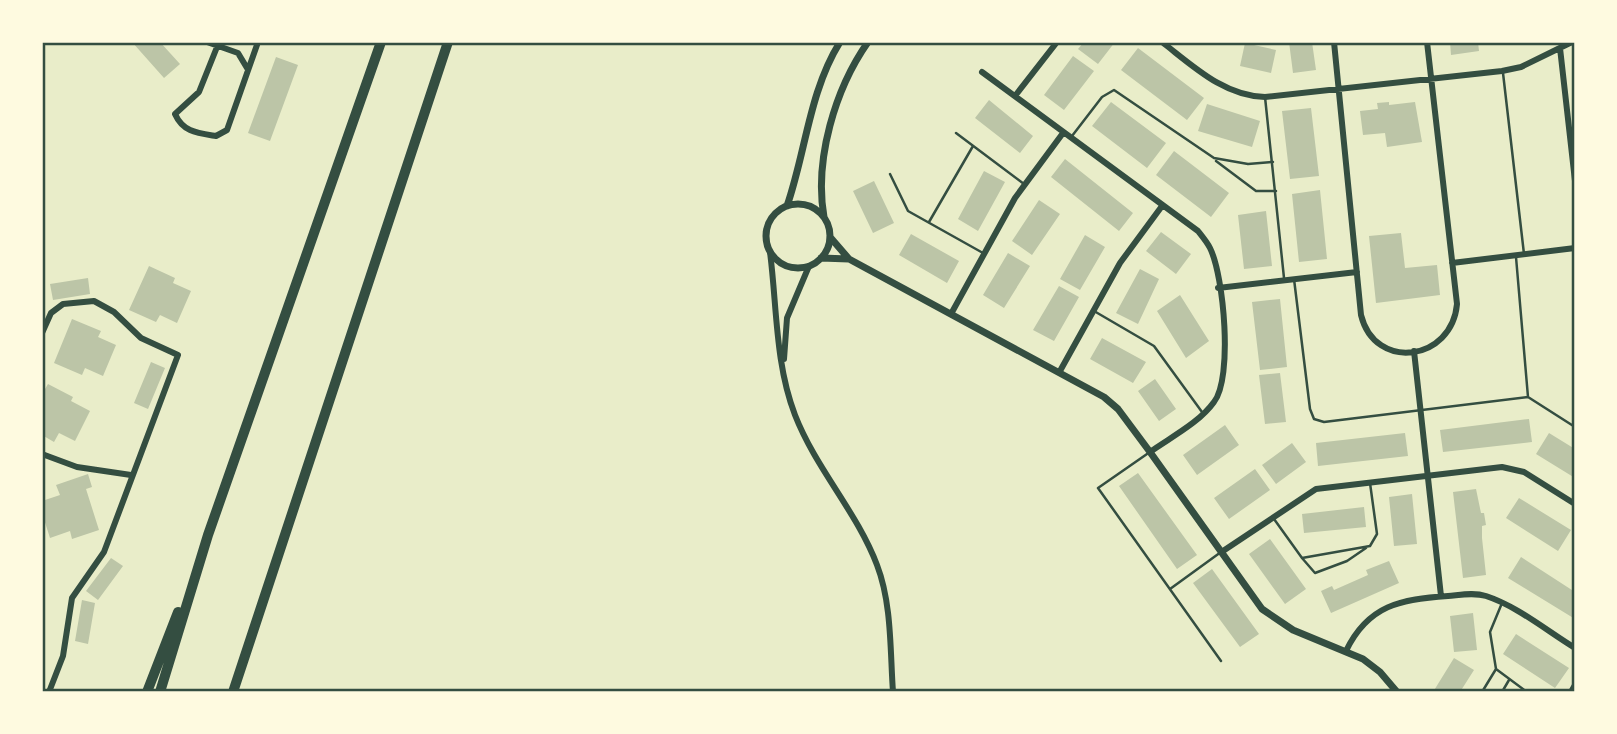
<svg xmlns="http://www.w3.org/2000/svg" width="1617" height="734" font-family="'Golos Text',sans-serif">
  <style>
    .building { fill: #bcc5a7 }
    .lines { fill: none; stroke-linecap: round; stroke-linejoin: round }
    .service { stroke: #344e41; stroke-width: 2.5 }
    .minor { stroke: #344e41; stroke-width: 6 }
    .tertiary { stroke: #344e41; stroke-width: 7 }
    .motorway { stroke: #344e41; stroke-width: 10 }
    .neatline { fill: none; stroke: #344e41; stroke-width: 2.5 }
  </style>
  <rect width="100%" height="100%" fill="#e9edc9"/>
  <path class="building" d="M132,42H160L180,64L164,78Z
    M1084,42H1115L1098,64L1078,49Z
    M1289,42H1312L1316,70L1293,73Z
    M1450,42H1478L1479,51L1451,55Z
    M1245,43L1276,50L1271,73L1240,66Z
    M1138,48L1204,98L1187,120L1121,70Z
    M1073,56L1094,71L1064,110L1044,95Z
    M276,57L298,65L270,141L248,133Z
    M989,100L1033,136L1020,153L975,118Z
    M1111,102L1166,143L1147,168L1092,126Z
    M1389,102V105L1415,102L1422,142L1387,147L1385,133L1363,135L1360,111L1378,109L1377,103Z
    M1207,104L1260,121L1252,147L1198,131Z
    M1311,108L1319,176L1290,179L1282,111Z
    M1174,151L1229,193L1211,217L1156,175Z
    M1065,159L1133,213L1119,231L1051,177Z
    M984,171L1005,182L978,231L958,219Z
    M874,181L894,223L873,233L853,191Z
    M1320,190L1327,259L1299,262L1292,194Z
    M1039,200L1060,214L1032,255L1012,241Z
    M1266,211L1272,266L1244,269L1238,215Z
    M1161,232L1191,254L1176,274L1146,251Z
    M1401,233L1405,268L1437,265L1440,295L1376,303L1369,236Z
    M911,234L959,261L947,283L899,255Z
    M1085,235L1105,247L1080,290L1060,279Z
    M1008,253L1030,266L1004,308L983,295Z
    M149,266L175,278L173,283L191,291L177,323L160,315L156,322L129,310Z
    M1140,269L1159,279L1138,324L1116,313Z
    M88,278L90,294L53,300L50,284Z
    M1059,286L1079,297L1054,341L1033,330Z
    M1180,295L1209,341L1186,358L1157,311Z
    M1280,299L1287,367L1260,370L1252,302Z
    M72,319L101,331L98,337L116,345L103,376L85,368L82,375L54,363Z
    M1102,338L1146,362L1133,383L1090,359Z
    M151,362L165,368L148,409L134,403Z
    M1280,373L1286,422L1265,424L1259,375Z
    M1155,379L1176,409L1159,421L1138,391Z
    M48,384L73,397L71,401L90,411L75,441L59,433L54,442L42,435V394Z
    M1529,419L1532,442L1443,452L1440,430Z
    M1225,425L1239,445L1197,475L1183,455Z
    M1405,433L1408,456L1318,466L1316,443Z
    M1549,433L1575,449V478L1536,454Z
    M1292,443L1306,462L1276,484L1262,465Z
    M1255,469L1270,490L1229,519L1214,498Z
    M1138,473L1197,555L1177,569L1119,486Z
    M88,474L92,487L86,489L99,530L72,539L70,531L50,538L42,513V501L60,495L56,485Z
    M1476,489L1481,513H1484L1486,525L1482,526V538L1486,575L1463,578L1453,492Z
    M1412,494L1417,544L1394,546L1389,497Z
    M1519,498L1571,530L1558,551L1506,518Z
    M1364,507L1366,527L1304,533L1302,514Z
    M1270,539L1306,589L1285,604L1249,554Z
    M1521,557L1575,592V619L1508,578Z
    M111,558L123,566L98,600L86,591Z
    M1389,561L1399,583L1331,613L1321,591L1332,586L1334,590L1368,575L1366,570Z
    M1212,569L1259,634L1240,647L1193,583Z
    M82,600L95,603L88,644L75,641Z
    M1473,613L1477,650L1454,652L1450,616Z
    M1516,634L1569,668L1555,688L1503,654Z
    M1454,658L1474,670L1460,692H1433Z"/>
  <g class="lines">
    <path class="service" d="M1503,73L1524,254
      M1265,97L1284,278
      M956,133L1024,184
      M1072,136L1102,97L1114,90L1214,158L1248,164L1273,162
      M1216,161L1256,191H1276
      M890,174L908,211L983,253
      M929,222L973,146
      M1516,257L1528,397
      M1294,279L1310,409L1314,419L1324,422L1528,397
      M1094,311L1154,346L1202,412
      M1528,397L1575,427
      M1147,454L1098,488L1221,661
      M1274,519L1302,558L1370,546L1377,534L1370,483
      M1302,558L1315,573L1347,561L1366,548
      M1170,589L1221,552
      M1502,603L1490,632L1496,669L1527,692
      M1482,692L1496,669
      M1502,692L1509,680"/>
    <path class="minor" d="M207,42L238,53L247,68
      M219,42L199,92L175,114C183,132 197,133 216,136L227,130L258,42
      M1162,42C1193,66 1224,96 1265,97L1502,71L1521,67L1572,42
      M1334,42L1361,315C1375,372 1452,361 1457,304L1427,42
      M1560,48L1575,181
      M982,72L1198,231C1202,236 1207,242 1210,248C1224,276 1233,378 1214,402C1199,423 1171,437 1150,452
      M1015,96L1057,42
      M770,252C777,306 775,363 795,415C816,469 857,512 877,565C892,604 890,651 893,692
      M1452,263L1575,248
      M1218,288L1357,272
      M951,314L1015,198L1063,133
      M42,333L51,313L63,304L94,301L114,312L141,338L178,355L104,552L72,598L63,656L49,692
      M1414,351L1441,596
      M784,359L787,318L809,266
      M1060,371L1120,263L1162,206
      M42,454L77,467L131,475
      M1223,551L1316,489L1502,467L1524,472L1575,504
      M1346,651C1368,605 1401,599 1448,596C1460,595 1474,592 1486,596C1517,606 1547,631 1575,648
      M1571,692L1575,685"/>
    <path class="tertiary" d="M766 236a32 32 0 1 1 64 0a32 32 0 1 1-64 0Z
      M787,206C806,151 809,92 840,42
      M824,217C814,160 835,89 868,42
      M830,237L849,259L1104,397L1118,409L1150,452L1262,609L1293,630L1363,659L1380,672L1397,692
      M821,258L849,259"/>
    <path class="motorway" d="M147,692L178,612
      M160,692L208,535L381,42
      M233,692L448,42"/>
  </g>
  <rect width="1617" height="734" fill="none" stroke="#fefae0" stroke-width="88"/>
  <rect x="44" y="44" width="1529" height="646" class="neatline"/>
</svg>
